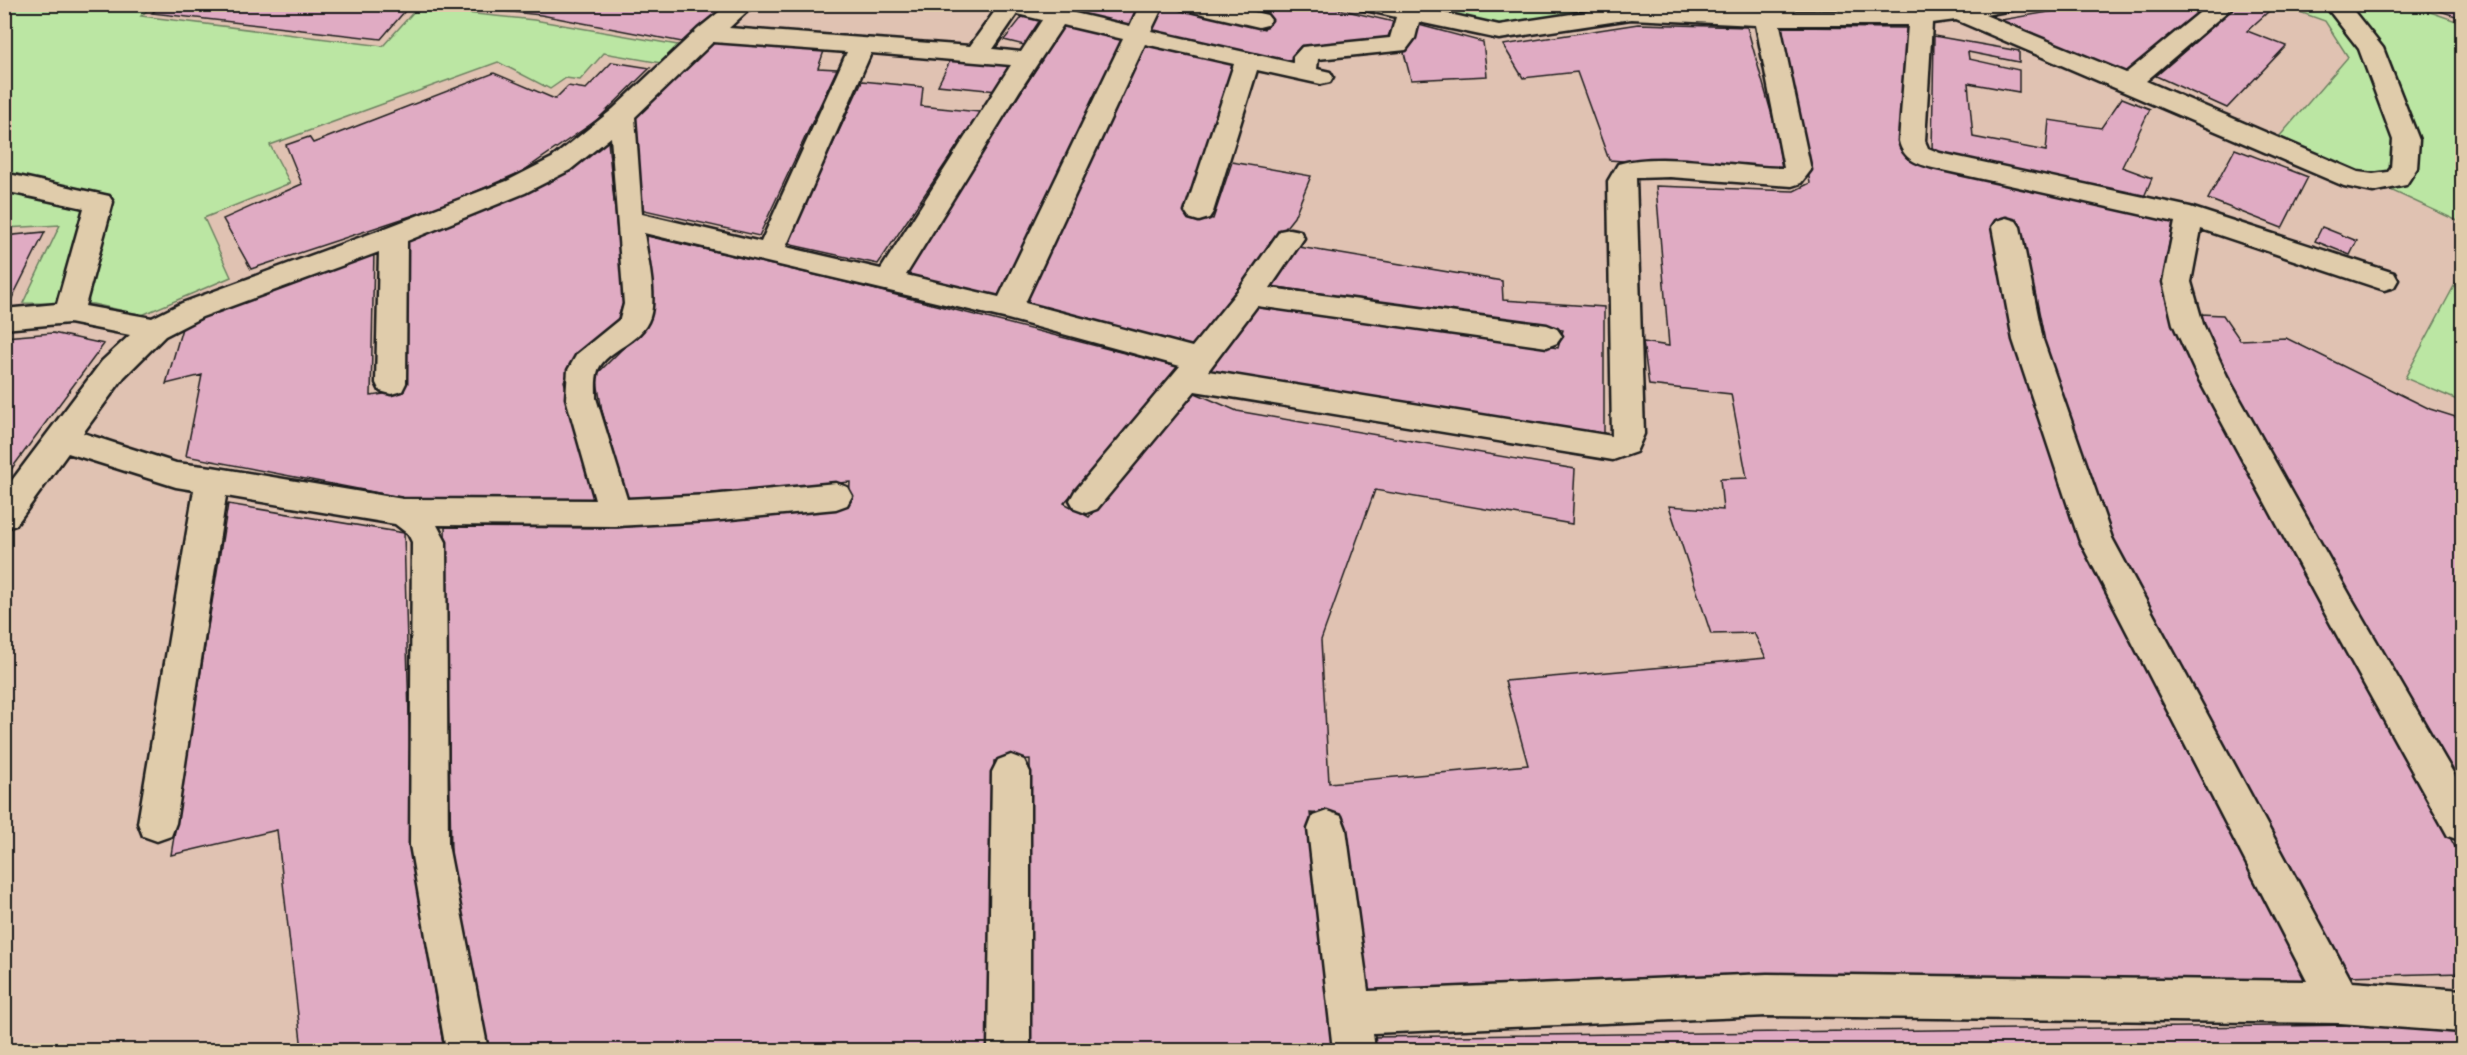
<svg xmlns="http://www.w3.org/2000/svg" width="2467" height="1055" font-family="'Balsamiq Sans',sans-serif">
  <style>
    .green { fill: #bbe6a3; stroke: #6c8160; stroke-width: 1.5 }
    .building { fill: #e0abc3; stroke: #1c1c1c; stroke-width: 1.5 }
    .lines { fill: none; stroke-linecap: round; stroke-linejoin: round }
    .minor-casing { stroke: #1c1c1c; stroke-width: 5 }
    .minor { fill: #e0ccab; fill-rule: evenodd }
  </style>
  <rect width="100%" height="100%" fill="#e0c2b2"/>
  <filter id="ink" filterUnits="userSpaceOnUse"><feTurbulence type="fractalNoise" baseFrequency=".0167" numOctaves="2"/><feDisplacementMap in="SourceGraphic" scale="12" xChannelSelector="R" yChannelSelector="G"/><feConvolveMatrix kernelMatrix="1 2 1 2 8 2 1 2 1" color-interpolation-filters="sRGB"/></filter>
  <g filter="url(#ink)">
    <path class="green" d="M5,5H153L141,16L383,46L417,8L534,20L678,45L661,63L604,53L580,80L566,78L550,89L498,62L270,145L290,183L204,218L231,277L142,315L93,304L23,303L60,225L5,228Z
      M1341,5H2043L1928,22L1634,19L1499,38Z
      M2280,5H2410L2462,23V223L2278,138L2348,57L2325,21Z
      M2462,271V402L2405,378Z"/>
    <path class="building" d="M162,4H411L381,39L152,13Z
      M435,4H728L682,42L541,15Z
      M1033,4H1140L1134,27Z
      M1218,4H1317L1394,22L1387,39L1300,47L1292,64L1150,31L1162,6L1264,29L1270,18Z
      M2096,4H2211L2123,74L1995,21Z
      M2239,4H2252L2269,11L2247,31L2286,46L2227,108L2156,76Z
      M2426,4H2462V18L2427,7Z
      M1023,16L1043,20L1024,45L1004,40Z
      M1638,24L1747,27L1775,126L1783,172L1609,160L1577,72L1523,78L1503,45Z
      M1064,25L1124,39L1002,297L904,275Z
      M1419,25L1483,42L1487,76L1411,80L1404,53Z
      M1782,27L1910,28L1900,148L1908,159L2173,222L2163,279L2174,322L2199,372L2462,860V973L2346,976L2115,544L2044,344L2018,222L1995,220L2017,338L2312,983L1364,994L1341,815L1310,813L1335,1050H1031L1030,759L994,761L991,1050H488L451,855L445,527L618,528L849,504L850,482L628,500L602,411L596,375L633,338L650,319L647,236L837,280L1183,368L1064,503L1089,517L1193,392L1237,411L1575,469L1572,524L1375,490L1321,640L1329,783L1528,765L1505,681L1766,658L1754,633L1711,634L1669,506L1723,510L1720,479L1747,478L1731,394L1649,385L1643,342L1669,346L1656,186L1794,191L1810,183Z
      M1934,36L2019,51V62L1968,52L1969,59L2019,70V92L1968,83L1973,137L2046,151L2049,120L2101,128L2122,98L2150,109L2122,167L2152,178L2144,197L1932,152Z
      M714,41L824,51L818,68L837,69L759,236L640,209L636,117Z
      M1144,42L1233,63L1190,216L1213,219L1232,162L1311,176L1294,217L1190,349L1022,303Z
      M951,59L1008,66L997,91L938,85Z
      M612,62L650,68L597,120L523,171L450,203L251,269L223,219L302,184L286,145L309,137L313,143L494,73L555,99L568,86L586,89Z
      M862,81L923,87L921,106L980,112L878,264L787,244Z
      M608,141L624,300L616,324L579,355L564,381L597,503L410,499L186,456L202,375L166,384L184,321L374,251L371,396L404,391L408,238L509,199L557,177Z
      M2235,149L2308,177L2282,228L2208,199Z
      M2322,227L2357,241L2350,255L2315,241Z
      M45,232L11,300L4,301V236Z
      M1299,247L1502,281L1503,300L1604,307V436L1206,371L1257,306L1558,348L1563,330L1271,286Z
      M2200,314L2223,315L2240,340L2286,338L2430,409L2462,419V792L2228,378Z
      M53,333L104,344L4,479V337Z
      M228,504L404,533L413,864L444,1050H302L277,830L171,855Z
      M2352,1025L2462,1031V1050H1372L1370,1037Z"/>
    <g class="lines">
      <g class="minor-casing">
        <path id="minor" d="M729,4H755L729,28L970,46L1000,4H1036L1130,26L1140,4H1164L1151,31L1293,63V57L1302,47L1390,38L1396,17L1361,9L1358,4H1404L1499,25L1611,8L1609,4L1767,11H1920L1961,4H2020L2017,9L1985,15L2126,73L2210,4H2236L2146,81L2358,172L2373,174L2388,172L2391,168L2393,140L2359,49L2324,4H2348L2383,48L2419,140L2417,168L2406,185L2373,192L2344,186L1956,20L1932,23L1925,141L1928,148L1940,153L2190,207L2394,273L2398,280L2394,287L2384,290L2201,229L2191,282L2203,324L2227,376L2352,599L2462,788V841L2448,836L2328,619L2197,376L2173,324L2163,282L2175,222L1933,168C1917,164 1903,159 1899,141L1908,25H1780L1811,170L1801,183L1792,186L1670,177L1636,178L1644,434L1636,452L1613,460L1195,391L1097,509L1086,513L1075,509L1070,500L1075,491L1180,366L1008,319L644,233C647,256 657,295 650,317C641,344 608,348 598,370C595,379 596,389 596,398L627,499L710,495L836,483L847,487L852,496L847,505L836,509L710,521L615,526L437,525L446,542L448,845L488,1050H446L410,845L412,542L408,534L395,524L226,496L176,823L171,836L157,841L143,836L138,823L194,490L176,487L68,453L16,525L4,529V491L102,361L130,335L69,323L4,329V309L57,304L84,208L4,191V173L109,196L113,202L85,306L152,318L182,303L383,229L507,181L552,158L613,109L698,29ZM1017,14L1042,20L1021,52L993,49ZM1631,19L1756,25L1784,168C1734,168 1666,151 1618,164L1608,181L1612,436L1208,371L1257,306L1547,347L1557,343L1562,336L1557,329L1547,325L1270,288L1304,238L1300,231L1290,229L1280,231L1240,288L1192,347L1025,303L1145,44L1234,64L1185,212L1189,218L1199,221L1209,218L1213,212L1257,70L1321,84L1330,82L1333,77L1330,72L1317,69L1318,59L1406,50L1415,38L1419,22L1499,39ZM1063,25L1123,39L999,297L906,275L1020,90ZM713,42L847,52L761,242L642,214L635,117ZM871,53L1011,65L881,269L786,247ZM611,137L624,304L620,319L577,354L568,370L566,398L595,500L403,499L212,467L176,463L83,433L124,377L165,336L202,317L379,252L376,383L380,391L391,394L402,391L406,383L407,241L525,193L570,170Z
          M1178,4H1222L1267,15L1271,20L1267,25L1259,27L1181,9Z
          M2006,218L2016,221L2020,227L2043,340L2112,538L2352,982L2462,990V1032L2340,1023L1767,1016L1373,1033L1375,1050H1333L1308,829L1313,816L1327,811L1341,816L1346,829L1368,991L1767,974L2307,981L2079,539L2013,340L1992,227L1996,221Z
          M1011,755L1024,760L1030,772V1050H988L992,772L998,760Z"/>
      </g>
      <use href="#minor" class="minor"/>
    </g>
  </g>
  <rect width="2467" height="1055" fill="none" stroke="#e0ccab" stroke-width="24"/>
  <rect x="12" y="12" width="2443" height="1031" fill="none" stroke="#1c1c1c" stroke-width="2" filter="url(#ink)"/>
</svg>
